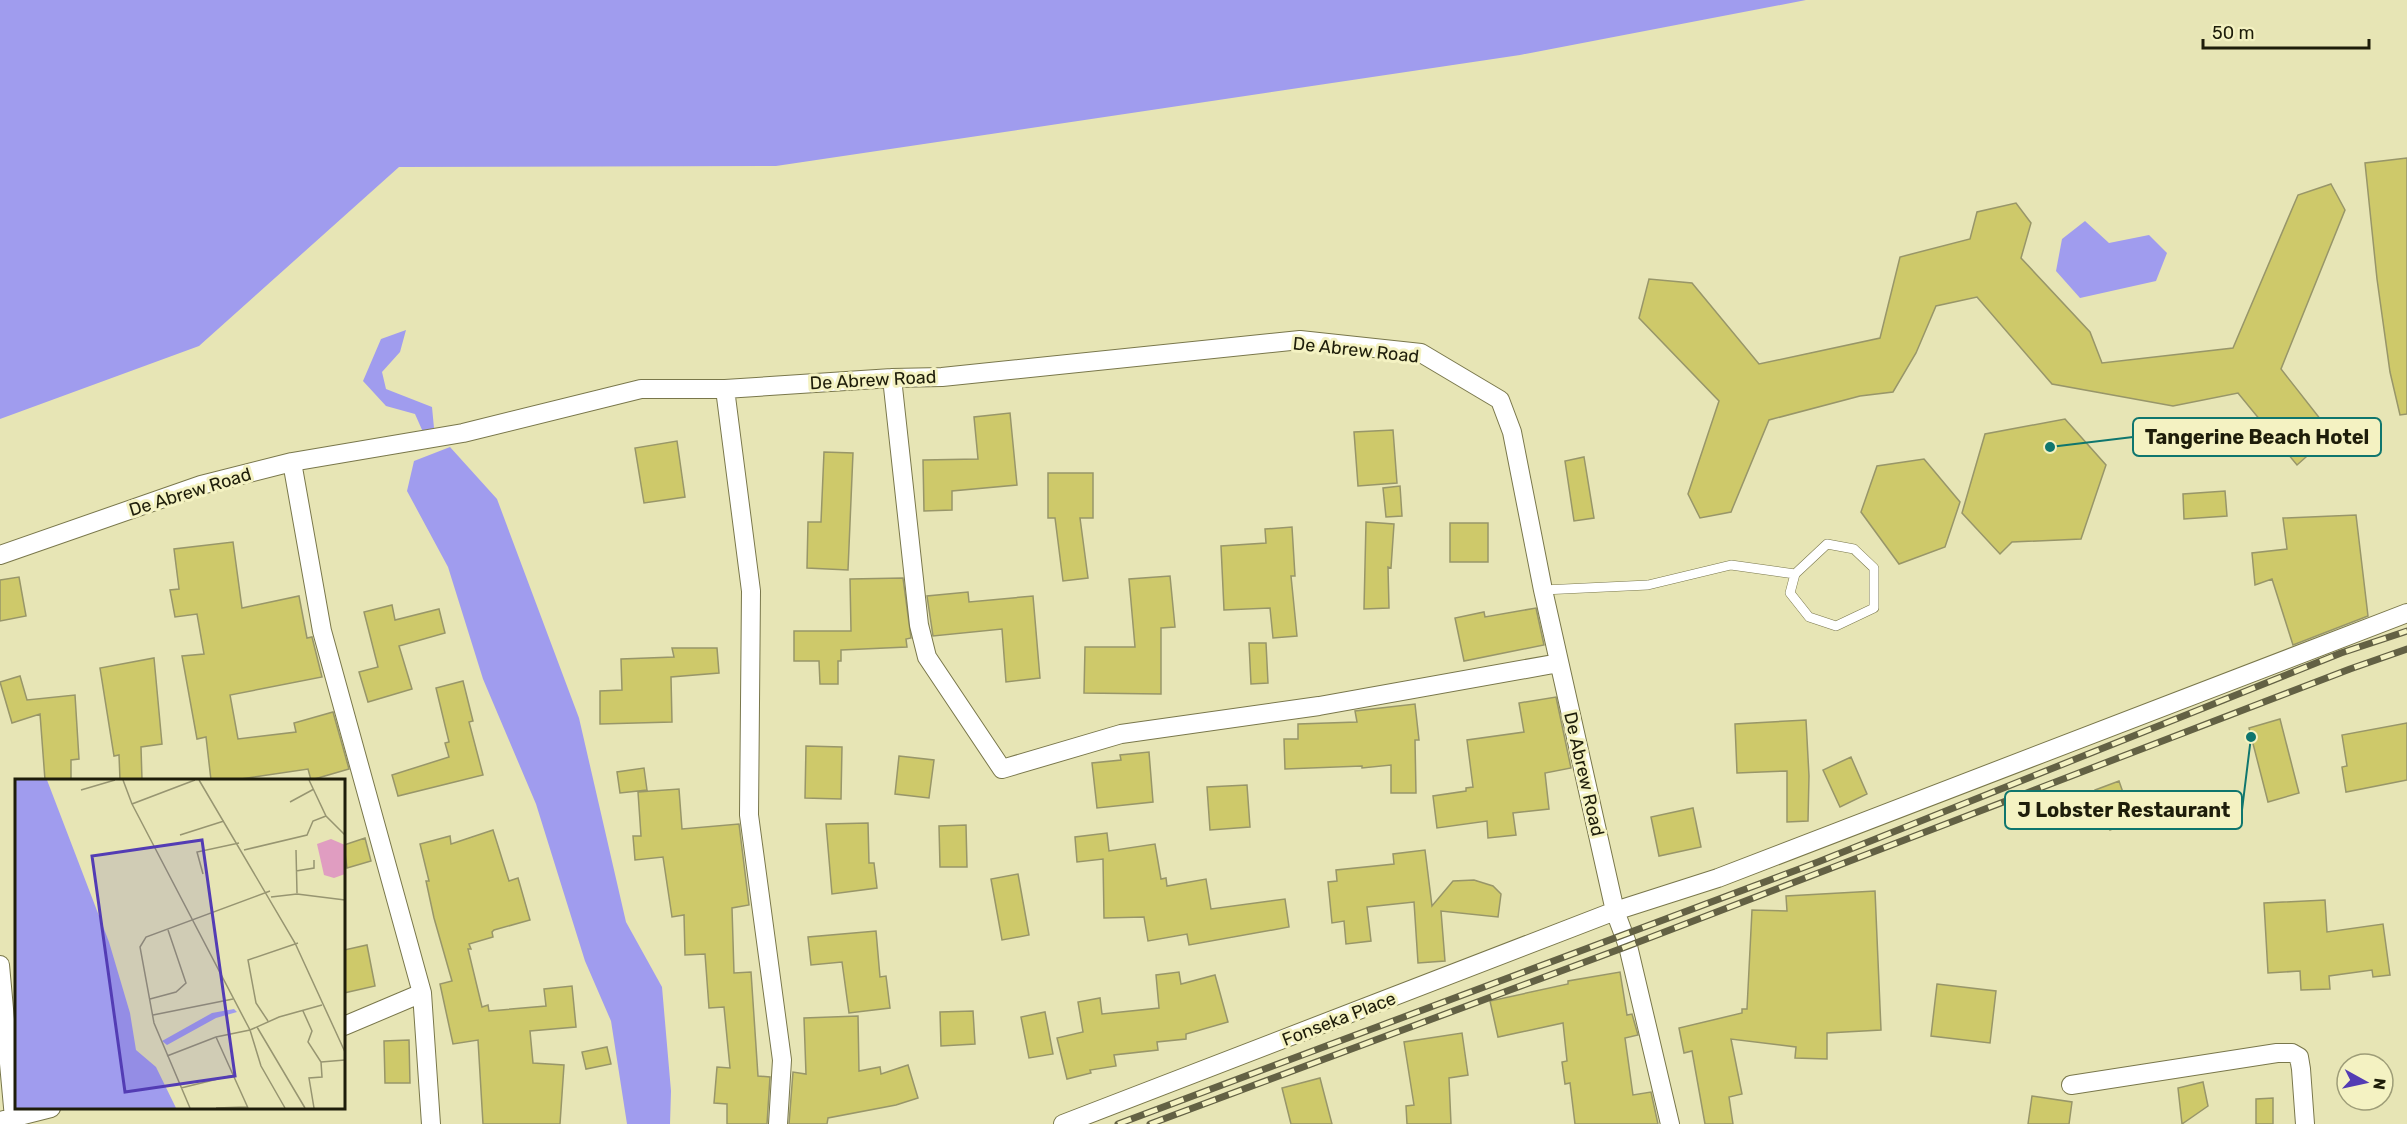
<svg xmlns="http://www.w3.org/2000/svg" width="2407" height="1124" font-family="Rubik,sans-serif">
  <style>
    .water { fill: #a09cee }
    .building { fill: #cec96a; stroke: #989669; stroke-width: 1.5 }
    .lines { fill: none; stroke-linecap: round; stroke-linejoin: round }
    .lane-casing { stroke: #79774b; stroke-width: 10 }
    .street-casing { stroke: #79774b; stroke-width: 20 }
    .lane { stroke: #fff; stroke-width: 9 }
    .street { stroke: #fff; stroke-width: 18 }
    .rail-casing { stroke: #636144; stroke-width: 7 }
    .rail { stroke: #f4f2c2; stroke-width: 4.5; stroke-dasharray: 14; stroke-linecap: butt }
    .labels { text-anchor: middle; stroke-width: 6; stroke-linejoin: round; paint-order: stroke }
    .street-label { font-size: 18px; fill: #1e1d0a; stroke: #f4f2c2 }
    .inset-road { fill: none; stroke: #979571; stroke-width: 1.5 }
    .view { fill: #533cb4; fill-opacity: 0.15; stroke: #533cb4; stroke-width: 3 }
    .inset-edge { fill: none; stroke: #1e1d0a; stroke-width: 3 }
    .leader { fill: none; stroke: #0f766e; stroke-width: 2 }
    .callout-dot { fill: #0f766e; stroke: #f4f2c2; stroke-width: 2 }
    .callout { fill: #f4f2c2; stroke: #0f766e; stroke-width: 2 }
    .callout-label { font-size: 20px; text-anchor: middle; font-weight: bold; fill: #1e1d0a }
  </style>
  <rect width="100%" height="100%" fill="#e7e5b5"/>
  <path class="water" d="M0,0H1806L1520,55L776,166L399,167L199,346L0,419Z
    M2085,221L2109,243L2149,235L2167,253L2156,281L2080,298L2056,271L2062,239Z
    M406,330L400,352L382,372L386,389L432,407L434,428L423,432L415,414L386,406L363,381L381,339Z
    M450,447L497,499L579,718L626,922L662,987L671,1091L670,1124H627L611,1021L585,961L536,804L483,679L448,567L407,491L414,461Z"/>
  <path class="building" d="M2407,158V414L2400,415L2390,372L2377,279L2365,163Z
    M2331,184L2345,210L2281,369L2332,434L2297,465L2238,393L2173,406L2052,384L1977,297L1936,306L1916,353L1893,392L1860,396L1769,420L1731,512L1700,518L1688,494L1719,401L1639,318L1649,279L1692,283L1759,364L1880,338L1900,257L1970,239L1977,212L2016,203L2031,223L2021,258L2090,332L2102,363L2233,348L2298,195Z
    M1010,413L1017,485L952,491V510L924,511L923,460L978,459L974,417Z
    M2065,419L2106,465L2081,539L2012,542L2000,554L1962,513L1985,434Z
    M1393,430L1397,483L1358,486L1354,432Z
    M677,441L685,497L644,503L635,448Z
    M824,452L853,453L848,570L807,568L808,522H821Z
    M1584,457L1594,518L1574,521L1565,461Z
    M1924,459L1960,502L1945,547L1899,564L1861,512L1877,466Z
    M1048,473H1093V518H1080L1088,578L1063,581L1055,518H1048Z
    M1400,486L1402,516L1386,517L1383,488Z
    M2225,491L2227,516L2184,519L2183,494Z
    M2356,515L2368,616L2293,645L2272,579L2255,585L2252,553L2287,549L2283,518Z
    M1366,522L1394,524L1391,568L1388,567L1389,608L1364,609Z
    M1450,523H1488V562H1450Z
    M1292,527L1295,576H1291L1297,636L1273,638L1270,608L1224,610L1221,546L1266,543L1265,529Z
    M233,542L242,608L299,596L307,638L312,637L322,677L230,695L238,739L296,732L294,723L333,712L349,769L311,780L308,769L234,780H211L206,737L197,739L182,656L204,654L197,614L175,617L170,590L179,589L174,549Z
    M1170,576L1175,627L1161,628V694L1084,693L1085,647H1135L1129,579Z
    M19,577L26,616L0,621V580Z
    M903,578L911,638L906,639L907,647L841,650V661H838V684H820L819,661H794V631H851L850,579Z
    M968,592L969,602L1033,596L1040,678L1006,682L1002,629L933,636L927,596Z
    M392,605L395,620L439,609L445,633L399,646L412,689L368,702L359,672L378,667L364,612Z
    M1536,608L1544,645L1464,661L1455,618L1484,612L1485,617Z
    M1249,643H1266L1268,683L1251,684Z
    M672,648H717L719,673L671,677L672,722L600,724V691L622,690L621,659L674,657Z
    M154,658L162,744L141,747L142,780H120L119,755L114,756L100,668Z
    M20,676L27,700L75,695L79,759L71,760V780H45L40,714L12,723L0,682Z
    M463,681L473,721L469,722L483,775L398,796L392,775L449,757L445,743L449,742L436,688Z
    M1556,697L1571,768L1545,773L1549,809L1513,813L1516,835L1488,838L1487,821L1437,828L1433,796L1466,791V788L1473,787L1467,740L1524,732L1519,703Z
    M1415,704L1419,740H1415L1416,793H1391V765L1362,768V766L1285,769L1284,739H1298V724L1357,722L1355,711Z
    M2280,719L2299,793L2268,802L2249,728Z
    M1806,720L1809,776L1808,821L1787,822V771L1737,773L1735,724Z
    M2407,723V780L2346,792L2342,767L2347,766L2342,735Z
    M806,746L842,747L841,799L805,798Z
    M1149,752L1153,802L1097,808L1092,763L1121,760L1120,755Z
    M899,756L934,760L929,798L895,794Z
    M1851,757L1867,794L1840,807L1823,770Z
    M644,768L647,790L620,793L617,772Z
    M2119,781L2133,821L2110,830L2095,790Z
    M1247,785L1250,827L1210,830L1207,787Z
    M679,789L682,829L739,824L749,905L732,908L734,973L751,972L758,1076L770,1077L767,1124H727V1104L714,1103L717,1067L730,1068L724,1007L709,1008L705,954L685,955L684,915L672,917L663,857L635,860L633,836H641L638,792Z
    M1693,808L1701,847L1659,856L1651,817Z
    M868,823L869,863H874L877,888L832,894L826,824Z
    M966,825L967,867H940L939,826Z
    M493,830L509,881L518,878L530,920L494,930L492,932L493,937L469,944L471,949H468L482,1007L488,1005L489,1011L546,1006L544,989L572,986L576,1027L530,1031L533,1063L564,1065L560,1124H483L478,1040L453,1044L440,984L452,981L434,918L426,881H429L420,844L450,836L451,844Z
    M1107,833L1109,851L1155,844L1161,879L1166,878L1167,886L1206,879L1211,909L1285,899L1289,927L1189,945L1187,934L1148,941L1144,917L1104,918L1103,859L1077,862L1075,837Z
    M365,838L371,861L347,868L344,845Z
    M1425,850L1432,906L1453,881L1474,880L1493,886L1501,894L1498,917L1441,911L1445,961L1418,963L1414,902L1367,907L1371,941L1346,944L1344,921L1332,923L1328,882L1337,881L1336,870L1394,864L1393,854Z
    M1018,874L1029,935L1002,940L991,879Z
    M1875,891L1881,1030L1827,1033V1059L1795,1058L1796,1047L1731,1039L1742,1094L1729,1097L1733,1124H1705L1692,1051L1684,1053L1679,1028L1742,1013V1009H1747L1752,910L1787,911L1786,896Z
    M2325,900L2327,932L2383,924L2390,975L2373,977L2372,970L2329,976L2330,989L2301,990L2300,971L2268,973L2264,903Z
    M876,931L880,977L886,976L890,1008L849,1013L842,962L811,965L808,937Z
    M367,945L375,986L344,993V950Z
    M1179,972L1181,984L1215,975L1228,1022L1186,1034V1039L1157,1042L1158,1050L1114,1055L1116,1066L1090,1070L1091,1073L1067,1079L1057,1038L1083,1032L1078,1002L1100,998L1102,1014L1159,1008L1156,975Z
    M1620,972L1627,1015L1632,1014L1638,1035L1625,1038L1633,1095L1651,1092L1658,1124H1575L1570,1083L1565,1084L1562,1062L1567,1061L1563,1023L1498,1037L1490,1001L1568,984V981Z
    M1937,984L1996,991L1990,1043L1931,1036Z
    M973,1011L975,1044L941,1046L940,1012Z
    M1045,1012L1053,1054L1029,1058L1021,1017Z
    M858,1016L859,1071L880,1067L881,1074L908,1065L918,1098L896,1105L828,1118L827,1124H789L793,1072L806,1074L804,1018Z
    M1462,1033L1468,1075L1449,1078L1451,1124H1407L1406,1106L1414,1105L1404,1042Z
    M409,1040L410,1083H385L384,1041Z
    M607,1047L611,1064L586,1069L582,1052Z
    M1320,1078L1332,1124H1291L1282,1088Z
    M2203,1082L2208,1106L2182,1124L2178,1088Z
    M2032,1096L2072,1102L2069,1124H2028Z
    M2273,1098V1124H2256V1099Z"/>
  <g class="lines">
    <g class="lane-casing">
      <path id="lane" d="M1827,544L1854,549L1874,568V608L1836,626L1809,617L1790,593L1795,574Z
        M1543,590L1648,585L1731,565L1795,574"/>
    </g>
    <g class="street-casing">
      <path id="street" d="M892,378L919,625L927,657L1002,769L1121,734L1319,706L1559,663
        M725,389L751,591L749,815L782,1060L778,1124
        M292,462L322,631L422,993L431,1124
        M0,555L201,485L292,462L463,433L641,389H725L892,378L942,377L1300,340L1421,353L1500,400L1512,432L1543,590L1615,911L1628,946L1670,1124
        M0,965L14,1118
        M344,1026L422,993
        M2071,1085L2277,1053H2292L2299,1057L2301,1069L2305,1124
        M0,1121L51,1108
        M1063,1124L1615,911L1718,878L2407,613"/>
    </g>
    <use href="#lane" class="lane"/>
    <use href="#street" class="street"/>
    <g class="rail-casing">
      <path id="rail" d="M1118,1124L1818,862L2341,653L2407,631
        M1150,1124L1628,946L2350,669L2407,649"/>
    </g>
    <use href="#rail" class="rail"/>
  </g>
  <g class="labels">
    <g class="street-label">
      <text transform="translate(1356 350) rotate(6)" y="6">De Abrew Road</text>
      <text transform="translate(873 380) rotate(-3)" y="6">De Abrew Road</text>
      <text transform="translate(190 492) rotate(-17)" y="6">De Abrew Road</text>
      <text transform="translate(1584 774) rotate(77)" y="6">De Abrew Road</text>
      <text transform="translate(1339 1019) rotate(-21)" y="6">Fonseka Place</text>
    </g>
  </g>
  <g transform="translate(15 779)">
    <rect width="330" height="330" fill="#e7e5b5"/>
    <path d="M316,60L330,66V95L319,99L309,96L302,65Z" fill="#e09dc1"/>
    <path d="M0,1H32L94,163L115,234L121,271L141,288L161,329H0ZM219,230L222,233L201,239L152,266L147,262L197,234Z" fill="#a09cee"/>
    <path class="inset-road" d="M108,1L117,25M180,1L117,25L235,251L246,287L270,329M184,1L280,164L330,273M294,1L311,37L330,56M66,11L100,1M275,23L299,10M165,56L209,42M229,71L292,56L298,42L311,37M281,71L282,114M281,92L299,89V81M188,95L182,73L224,64M256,118L282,115L330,121M135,220L161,213L171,204L153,151M288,232L297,252L293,263L306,283L307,298L294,299L299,329M138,236L218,220M253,242L241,224L233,181L283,164M242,248L290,329M201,258L233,329M152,277L201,258L235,251L264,238L307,226M306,283L330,281M166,309L219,296M175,329L139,244L125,168L131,158L255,112M201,329L232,328"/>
    <path class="view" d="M187,61L220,297L110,313L77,77Z"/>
    <rect width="330" height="330" class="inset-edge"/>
  </g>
  <path class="leader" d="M2050 447L2133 437M2251 737L2242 810"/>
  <g class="callout-dot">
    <circle cx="2050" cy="447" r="6"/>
    <circle cx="2251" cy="737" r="6"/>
  </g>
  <g class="callout">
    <rect x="2133" y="418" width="248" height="38" rx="6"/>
    <rect x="2005" y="791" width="237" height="38" rx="6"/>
  </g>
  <g class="callout-label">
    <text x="2257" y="444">Tangerine Beach Hotel</text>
    <text x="2124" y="817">J Lobster Restaurant</text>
  </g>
  <g transform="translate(2365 1082) rotate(98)"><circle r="28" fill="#f4f2c2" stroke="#9e9d78" stroke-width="1.5"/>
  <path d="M0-4.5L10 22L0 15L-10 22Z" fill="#533cb4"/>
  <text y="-9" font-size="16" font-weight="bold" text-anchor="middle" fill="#1e1d0a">N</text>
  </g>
  <path d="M2203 39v9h166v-9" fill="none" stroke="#1e1d0a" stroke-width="3"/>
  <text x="2212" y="39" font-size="18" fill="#1e1d0a" stroke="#f4f2c2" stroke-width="4.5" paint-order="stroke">50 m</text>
</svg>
